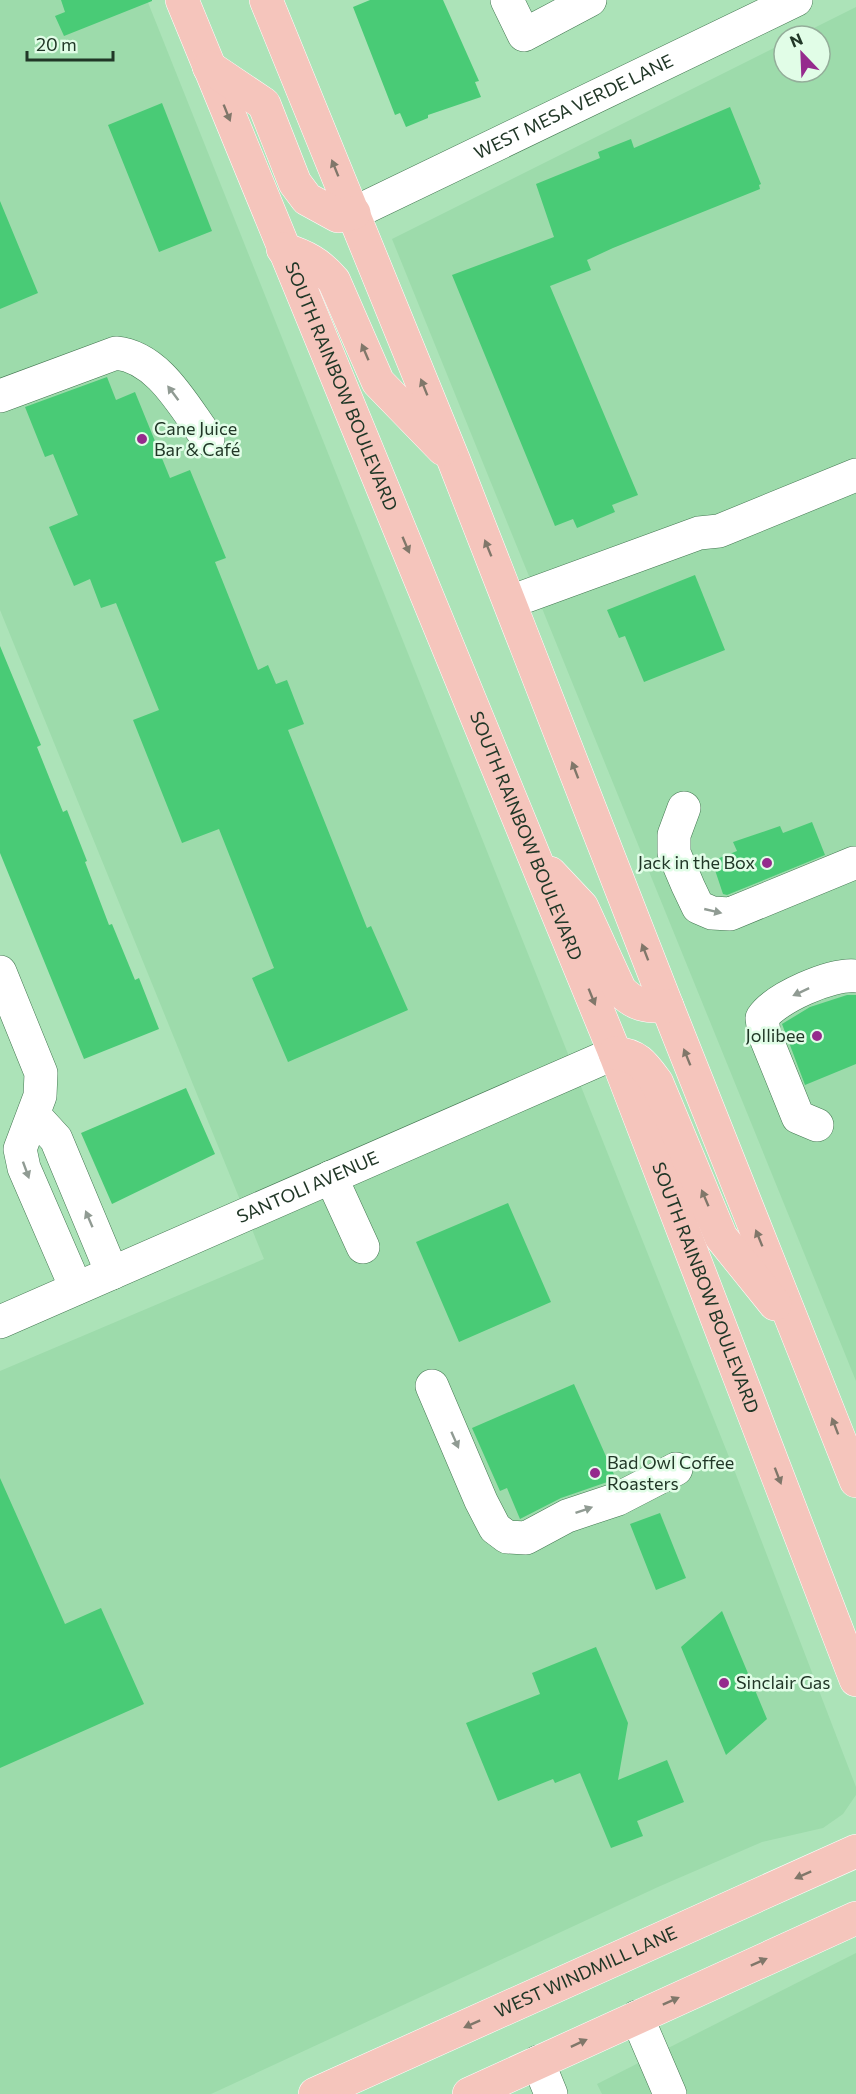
<svg xmlns="http://www.w3.org/2000/svg" width="856" height="2094" font-family="Commissioner,sans-serif">
  <style>
    .built { fill: #9ddbab }
    .building { fill: #49cb76 }
    .lines { fill: none; stroke-linecap: round; stroke-linejoin: round }
    .minor-casing { stroke: #437751; stroke-width: 34 }
    .major-casing { stroke: #fff; stroke-width: 34 }
    .minor { stroke: #fff; stroke-width: 33 }
    .major { stroke: #f5c5bc; stroke-width: 33 }
    .oneway { fill: #80776a }
    .oneway2 { fill: #909b93 }
    .poi-dot { fill: #952b8d; stroke: #e1fde7; stroke-width: 2 }
    .labels { text-anchor: middle; stroke-width: 5; stroke-linejoin: round; paint-order: stroke }
    .street-label { font-size: 18px; fill: #213727; stroke: #e1fde7 }
    .poi-label { font-size: 18px; fill: #213727; stroke: #e1fde7; text-anchor: start }
  </style>
  <rect width="100%" height="100%" fill="#ace3b8"/>
  <path class="built" d="M0,0H147L735,1472L856,1787V1795L843,1814L823,1828L762,1842L658,1887L211,2094H0V1371L264,1259L0,610Z
    M856,7V1381L392,239L784,43V72H820V36H798Z
    M856,1953V2094H602L597,2084Z"/>
  <path class="building" d="M61,0H152V1L64,36L55,16L65,12Z
    M370,0H443L479,81L475,82L481,97L428,115V118L406,127L400,113L395,115L353,7Z
    M162,103L212,231L159,252L108,125Z
    M730,107L761,184L759,185L760,189L613,248L587,260L591,270L550,286L638,495L612,505L615,512L577,528L573,519L555,526L452,275L554,237L536,184L600,158L598,152L631,139L634,148Z
    M0,201L38,293L0,309Z
    M107,377L116,400L135,392L170,478L190,470L226,558L215,562L258,670L268,665L276,684L287,680L304,724L288,730L367,928L371,926L408,1010L288,1062L252,978L274,968L219,829L182,843L133,720L159,710L116,603L101,608L90,579L74,586L49,527L78,515L53,454L45,457L25,407Z
    M695,575L725,650L644,682L625,636L619,638L607,610Z
    M0,646L41,745L37,747L63,812L67,810L87,861L85,862L109,925L112,924L135,980L139,978L159,1029L84,1059L0,853Z
    M812,822L825,855L727,895L723,894L712,861L737,851L733,842L780,826L783,833Z
    M847,995H856V1064L805,1085L782,1024L810,1007Z
    M186,1088L215,1154L112,1204L81,1133Z
    M508,1203L551,1302L459,1342L416,1242Z
    M574,1384L616,1479L561,1498L520,1519L507,1488L500,1491L472,1428Z
    M0,1478L65,1624L101,1608L144,1704L0,1768Z
    M660,1513L686,1578L656,1590L630,1524Z
    M722,1611L767,1719L726,1755L681,1647Z
    M596,1647L628,1723L618,1780L667,1760L684,1802L637,1821L643,1836L611,1848L580,1773L555,1783L553,1779L498,1801L466,1723L540,1694L532,1673Z"/>
  <g class="lines">
    <g class="minor-casing">
      <g id="minor">
        <path d="M507,0L524,35L590,0"/>
        <path id="s1" d="M354,213L796,0"/>
        <path d="M0,396L116,353C159,357 184,407 208,439"/>
        <path d="M510,602L699,533L719,531L856,475"/>
        <path d="M684,808L674,835V853L688,886L698,907L712,913L730,914L854,863"/>
        <path d="M0,972L41,1073L40,1096L20,1149L24,1168L76,1288"/>
        <path d="M34,1115L56,1139L112,1273"/>
        <path d="M817,1125L798,1117L764,1033L762,1018C775,998 832,973 856,976"/>
        <path d="M331,1177L363,1247"/>
        <path id="s2" d="M0,1322L615,1053"/>
        <path d="M432,1386L481,1501L495,1528L507,1537L526,1538L567,1516L618,1499L676,1469"/>
        <path d="M637,2017L670,2094"/>
        <path d="M538,2062L551,2094"/>
      </g>
    </g>
    <g class="major-casing">
      <g id="major">
        <path id="s3" d="M182,0L615,1053L856,1680"/>
        <path d="M266,0L454,461L667,1006L856,1481"/>
        <path d="M209,67L264,104L295,183L307,199L338,216L354,213"/>
        <path d="M283,249C305,256 319,263 334,281L378,382L443,449"/>
        <path d="M550,873L582,907L620,990C634,1005 646,1007 667,1006"/>
        <path d="M615,1053C638,1055 644,1065 657,1083L721,1237L775,1304"/>
        <path id="s4" d="M315,2094L856,1851"/>
        <path d="M469,2094L856,1918"/>
      </g>
    </g>
    <use href="#minor" class="minor"/>
    <use href="#major" class="major"/>
  </g>
  <defs><path id="oneway-solid" d="M-6-.8H1V-3.2L6.5 0L1 3.2V.8H-6Z" transform="scale(1.5)"/></defs>
  <g class="oneway">
    <use href="#oneway-solid" transform="translate(227 113) rotate(68)"/>
    <use href="#oneway-solid" transform="translate(335 168) rotate(-112)"/>
    <use href="#oneway-solid" transform="translate(365 352) rotate(-113)"/>
    <use href="#oneway-solid" transform="translate(424 387) rotate(-112)"/>
    <use href="#oneway-solid" transform="translate(406 545) rotate(67)"/>
    <use href="#oneway-solid" transform="translate(488 548) rotate(-112)"/>
    <use href="#oneway-solid" transform="translate(575 770) rotate(-111)"/>
    <use href="#oneway-solid" transform="translate(645 952) rotate(-111)"/>
    <use href="#oneway-solid" transform="translate(592 997) rotate(68)"/>
    <use href="#oneway-solid" transform="translate(687 1057) rotate(-112)"/>
    <use href="#oneway-solid" transform="translate(705 1198) rotate(-113)"/>
    <use href="#oneway-solid" transform="translate(759 1238) rotate(-112)"/>
    <use href="#oneway-solid" transform="translate(835 1426) rotate(-111)"/>
    <use href="#oneway-solid" transform="translate(778 1476) rotate(69)"/>
    <use href="#oneway-solid" transform="translate(803 1875) rotate(156)"/>
    <use href="#oneway-solid" transform="translate(759 1962) rotate(-24)"/>
    <use href="#oneway-solid" transform="translate(671 2001) rotate(-24)"/>
    <use href="#oneway-solid" transform="translate(472 2024) rotate(156)"/>
    <use href="#oneway-solid" transform="translate(579 2043) rotate(-25)"/>
  </g>
  <g class="oneway2">
    <use href="#oneway-solid" transform="translate(173 393) rotate(-127)"/>
    <use href="#oneway-solid" transform="translate(713 911) rotate(13)"/>
    <use href="#oneway-solid" transform="translate(801 992) rotate(155)"/>
    <use href="#oneway-solid" transform="translate(26 1170) rotate(70)"/>
    <use href="#oneway-solid" transform="translate(89 1219) rotate(-113)"/>
    <use href="#oneway-solid" transform="translate(455 1440) rotate(66)"/>
    <use href="#oneway-solid" transform="translate(584 1510) rotate(-19)"/>
  </g>
  <g class="poi-dot">
    <circle cx="142" cy="439" r="6"/>
    <circle cx="767" cy="863" r="6"/>
    <circle cx="817" cy="1036" r="6"/>
    <circle cx="595" cy="1473" r="6"/>
    <circle cx="724" cy="1683" r="6"/>
  </g>
  <g class="labels">
    <g class="street-label">
      <text dy="6" stroke="none"><textPath href="#s1" startOffset="244">WEST MESA VERDE LANE</textPath></text>
      <text dy="6" stroke="none"><textPath href="#s3" startOffset="418">SOUTH RAINBOW BOULEVARD</textPath></text>
      <text dy="6" stroke="none"><textPath href="#s3" startOffset="904">SOUTH RAINBOW BOULEVARD</textPath></text>
      <text dy="6" stroke="none"><textPath href="#s2" startOffset="336">SANTOLI AVENUE</textPath></text>
      <text dy="6" stroke="none"><textPath href="#s3" startOffset="1390">SOUTH RAINBOW BOULEVARD</textPath></text>
      <text dy="6" stroke="none"><textPath href="#s4" startOffset="297">WEST WINDMILL LANE</textPath></text>
    </g>
    <g class="poi-label">
      <text x="154" y="435">Cane Juice<tspan x="154" dy="21">Bar &amp; Café</tspan></text>
      <text x="755" y="869" text-anchor="end">Jack in the Box</text>
      <text x="805" y="1042" text-anchor="end">Jollibee</text>
      <text x="607" y="1469">Bad Owl Coffee<tspan x="607" dy="21">Roasters</tspan></text>
      <text x="736" y="1689">Sinclair Gas</text>
    </g>
  </g>
  <g transform="translate(802 54) rotate(337)"><circle r="28" fill="#e1fde7" stroke="#94ae9a" stroke-width="1.5"/>
  <path d="M0-4.5L10 22L0 15L-10 22Z" fill="#952b8d"/>
  <text y="-9" font-size="16" font-weight="bold" text-anchor="middle" fill="#213727">N</text>
  </g>
  <path d="M27 51v9h86v-9" fill="none" stroke="#213727" stroke-width="3"/>
  <text x="36" y="51" font-size="18" fill="#213727" stroke="#e1fde7" stroke-width="4.5" paint-order="stroke">20 m</text>
</svg>
